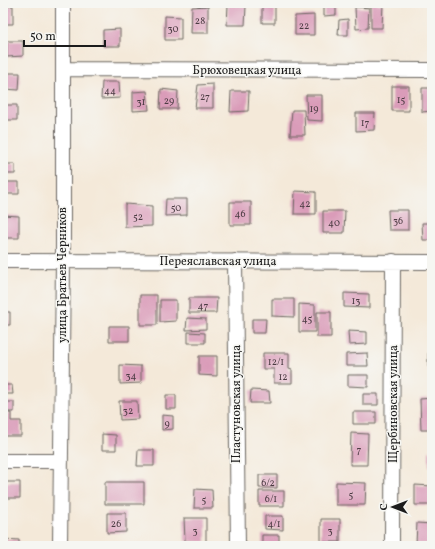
<svg xmlns="http://www.w3.org/2000/svg" width="435" height="549" font-family="Vollkorn,serif">
  <style>
    .building { fill: #da9cb9 }
    .lines { fill: none; stroke-linecap: round; stroke-linejoin: round }
    .minor-casing { stroke: #68645e; stroke-width: 16 }
    .minor { stroke: #fff; stroke-width: 14 }
    .labels { text-anchor: middle; stroke-width: 3; stroke-linejoin: round; paint-order: stroke }
    .number-label { font-size: 10px; fill: #4c3c43 }
    .street-label { font-size: 12px; fill: #1c1c1c; stroke: #f6f6f2 }
  </style>
  <rect width="100%" height="100%" fill="#f6f6f2"/>
  <filter id="ink" filterUnits="userSpaceOnUse"><feTurbulence type="fractalNoise" baseFrequency=".025" numOctaves="2"/><feDisplacementMap in="SourceGraphic" scale="8" xChannelSelector="R" yChannelSelector="G"/><feConvolveMatrix kernelMatrix="1 2 1 2 8 2 1 2 1" color-interpolation-filters="sRGB"/></filter>
  <filter id="wash" filterUnits="userSpaceOnUse"><feTurbulence type="fractalNoise" baseFrequency=".012" numOctaves="4" result="noise"/><feDisplacementMap in="SourceGraphic" scale="16" xChannelSelector="R" yChannelSelector="G"/><feGaussianBlur stdDeviation="0.9" result="paint"/><feColorMatrix in="noise" values="0 0 0 0 0 0 0 0 0 0 0 0 0 0 0 0 0 1.4 0 .05"/><feComposite in="paint" operator="in"/></filter>
  <g filter="url(#wash)">
    <rect width="100%" height="100%" fill="#f4e9d9"/>
    <g id="blocks">
      <path class="building" d="M324,3H336V15L324,16Z
        M371,3L383,4L382,28H371Z
        M228,5L246,6L245,25H227Z
        M3,6H13V24H3Z
        M208,6V33H191L192,7Z
        M262,6H275V23H262Z
        M355,7L369,8L368,28L356,29Z
        M314,15V35H295V16Z
        M165,16L181,17V40H165Z
        M348,19V35H338L339,20Z
        M120,29V46H103V30Z
        M7,41H23V56L7,57Z
        M3,73H20L19,90L3,89Z
        M102,82H119L120,98L101,99Z
        M213,84V108H195L198,85Z
        M392,86H409V111H392Z
        M422,88H432V111L422,112Z
        M161,89L178,91L177,109H160Z
        M147,91L149,110L133,111V92Z
        M231,91H249L248,111L230,112Z
        M306,95H322V121L307,120Z
        M3,105H17V120H3Z
        M292,110H304L305,135H290Z
        M356,113H375L374,130L356,131Z
        M3,164H15V174H3Z
        M3,182H19V194H3Z
        M295,191L316,192V214H294Z
        M166,199H187V215L165,216Z
        M230,202H251V225H230Z
        M125,204L152,206V226L125,227Z
        M388,210H408V230H389Z
        M323,211H345L344,233H323Z
        M3,215L19,216V238H3Z
        M422,223H432V240H423Z
        M344,293L369,294V308L344,307Z
        M140,295H157V325H140Z
        M189,298H217L216,313H189Z
        M272,299H294V317L272,316Z
        M160,300H176V321L160,322Z
        M299,304L315,305V332H299Z
        M3,312H10V325H3Z
        M317,312H331V337H317Z
        M187,318L206,319V329L186,330Z
        M252,319H266L265,333H252Z
        M109,326H129V341H109Z
        M348,331L367,332V344L349,345Z
        M188,332L205,333V343H188Z
        M263,353H289V369L292,370V383H274V369H263Z
        M367,353L368,366H346V354Z
        M428,353H432V367H428Z
        M199,356H217V376L199,375Z
        M120,365L141,366V383L120,384Z
        M348,375H368V387L348,386Z
        M3,385H12L13,394H3Z
        M251,390L269,391L270,403H250Z
        M363,394H378V405H363Z
        M166,395H176V409H166Z
        M432,398V430H421L420,399Z
        M119,401H137L138,419L120,420Z
        M3,402H14V412H3Z
        M353,412H376V424H353Z
        M3,413H11V421H21V436H3Z
        M162,415L173,416V429L162,430Z
        M351,433L368,434L367,465H350Z
        M102,434L116,435V450H102Z
        M138,450H154V466H137Z
        M429,451H432V466H429Z
        M259,475H277V488H259Z
        M3,482H20V498H3Z
        M105,482H144V504H105Z
        M336,482L366,483L365,505H336Z
        M415,485L432,486V505H415Z
        M195,489L212,490L213,508H194Z
        M259,491H284V506H259Z
        M107,513H126V532L107,533Z
        M265,516H283V530L265,529Z
        M184,518H206V542L185,541Z
        M321,519H340V542H321Z
        M417,523L432,524V544H416Z
        M262,535H279V546H262Z
        M3,539L19,540V546H3Z"/>
    </g>
  </g>
  <g filter="url(#ink)">
    <use href="#blocks" fill-opacity="0" stroke="#68645e" stroke-width="1"/>
    <g class="lines">
      <g class="minor-casing">
        <path id="minor" d="M63,69L432,70
          M3,261L432,262
          M235,261L238,546
          M3,461H60
          M60,546L63,261V3
          M392,546L393,261"/>
      </g>
      <use href="#minor" class="minor"/>
    </g>
  </g>
  <g class="labels">
    <g class="number-label">
      <text x="200" y="24">28</text>
      <text x="304" y="29">22</text>
      <text x="173" y="32">30</text>
      <text x="110" y="94">44</text>
      <text x="205" y="100">27</text>
      <text x="401" y="103">15</text>
      <text x="169" y="104">29</text>
      <text x="141" y="105">31</text>
      <text x="314" y="112">19</text>
      <text x="365" y="126">17</text>
      <text x="305" y="207">42</text>
      <text x="176" y="211">50</text>
      <text x="240" y="217">46</text>
      <text x="138" y="220">52</text>
      <text x="398" y="224">36</text>
      <text x="334" y="226">40</text>
      <text x="356" y="304">13</text>
      <text x="203" y="309">47</text>
      <text x="307" y="322">45</text>
      <text x="276" y="365">12/1</text>
      <text x="131" y="379">34</text>
      <text x="283" y="380">12</text>
      <text x="128" y="414">32</text>
      <text x="167" y="427">9</text>
      <text x="359" y="453">7</text>
      <text x="268" y="486">6/2</text>
      <text x="351" y="498">5</text>
      <text x="271" y="502">6/1</text>
      <text x="204" y="503">5</text>
      <text x="116" y="527">26</text>
      <text x="274" y="527">4/1</text>
      <text x="195" y="534">3</text>
      <text x="330" y="534">3</text>
    </g>
    <g class="street-label">
      <text x="247" y="74">Брюховецкая улица</text>
      <text x="218" y="265">Переяславская улица</text>
      <text transform="translate(62 275) rotate(-90)" y="4">улица Братьев Черников</text>
      <text transform="translate(236 404) rotate(-90)" y="4">Пластуновская улица</text>
      <text transform="translate(393 404) rotate(-90)" y="4">Щербиновская улица</text>
    </g>
  </g>
  <rect width="435" height="549" fill="none" stroke="#f6f6f2" stroke-width="16"/>
  <g transform="translate(393 507) rotate(270)" stroke="#f6f6f2" stroke-width="3" paint-order="stroke">
  <path d="M0-3L7 15L0 10L-7 15Z" fill="#1c1c1c"/>
  <text y="-6" font-size="11" font-weight="bold" text-anchor="middle" fill="#1c1c1c">С</text>
  </g>
  <path d="M24 40v6h81v-6" fill="none" stroke="#1c1c1c" stroke-width="2"/>
  <text x="30" y="40" font-size="12" fill="#1c1c1c" stroke="#f6f6f2" stroke-width="3" paint-order="stroke">50 m</text>
</svg>
